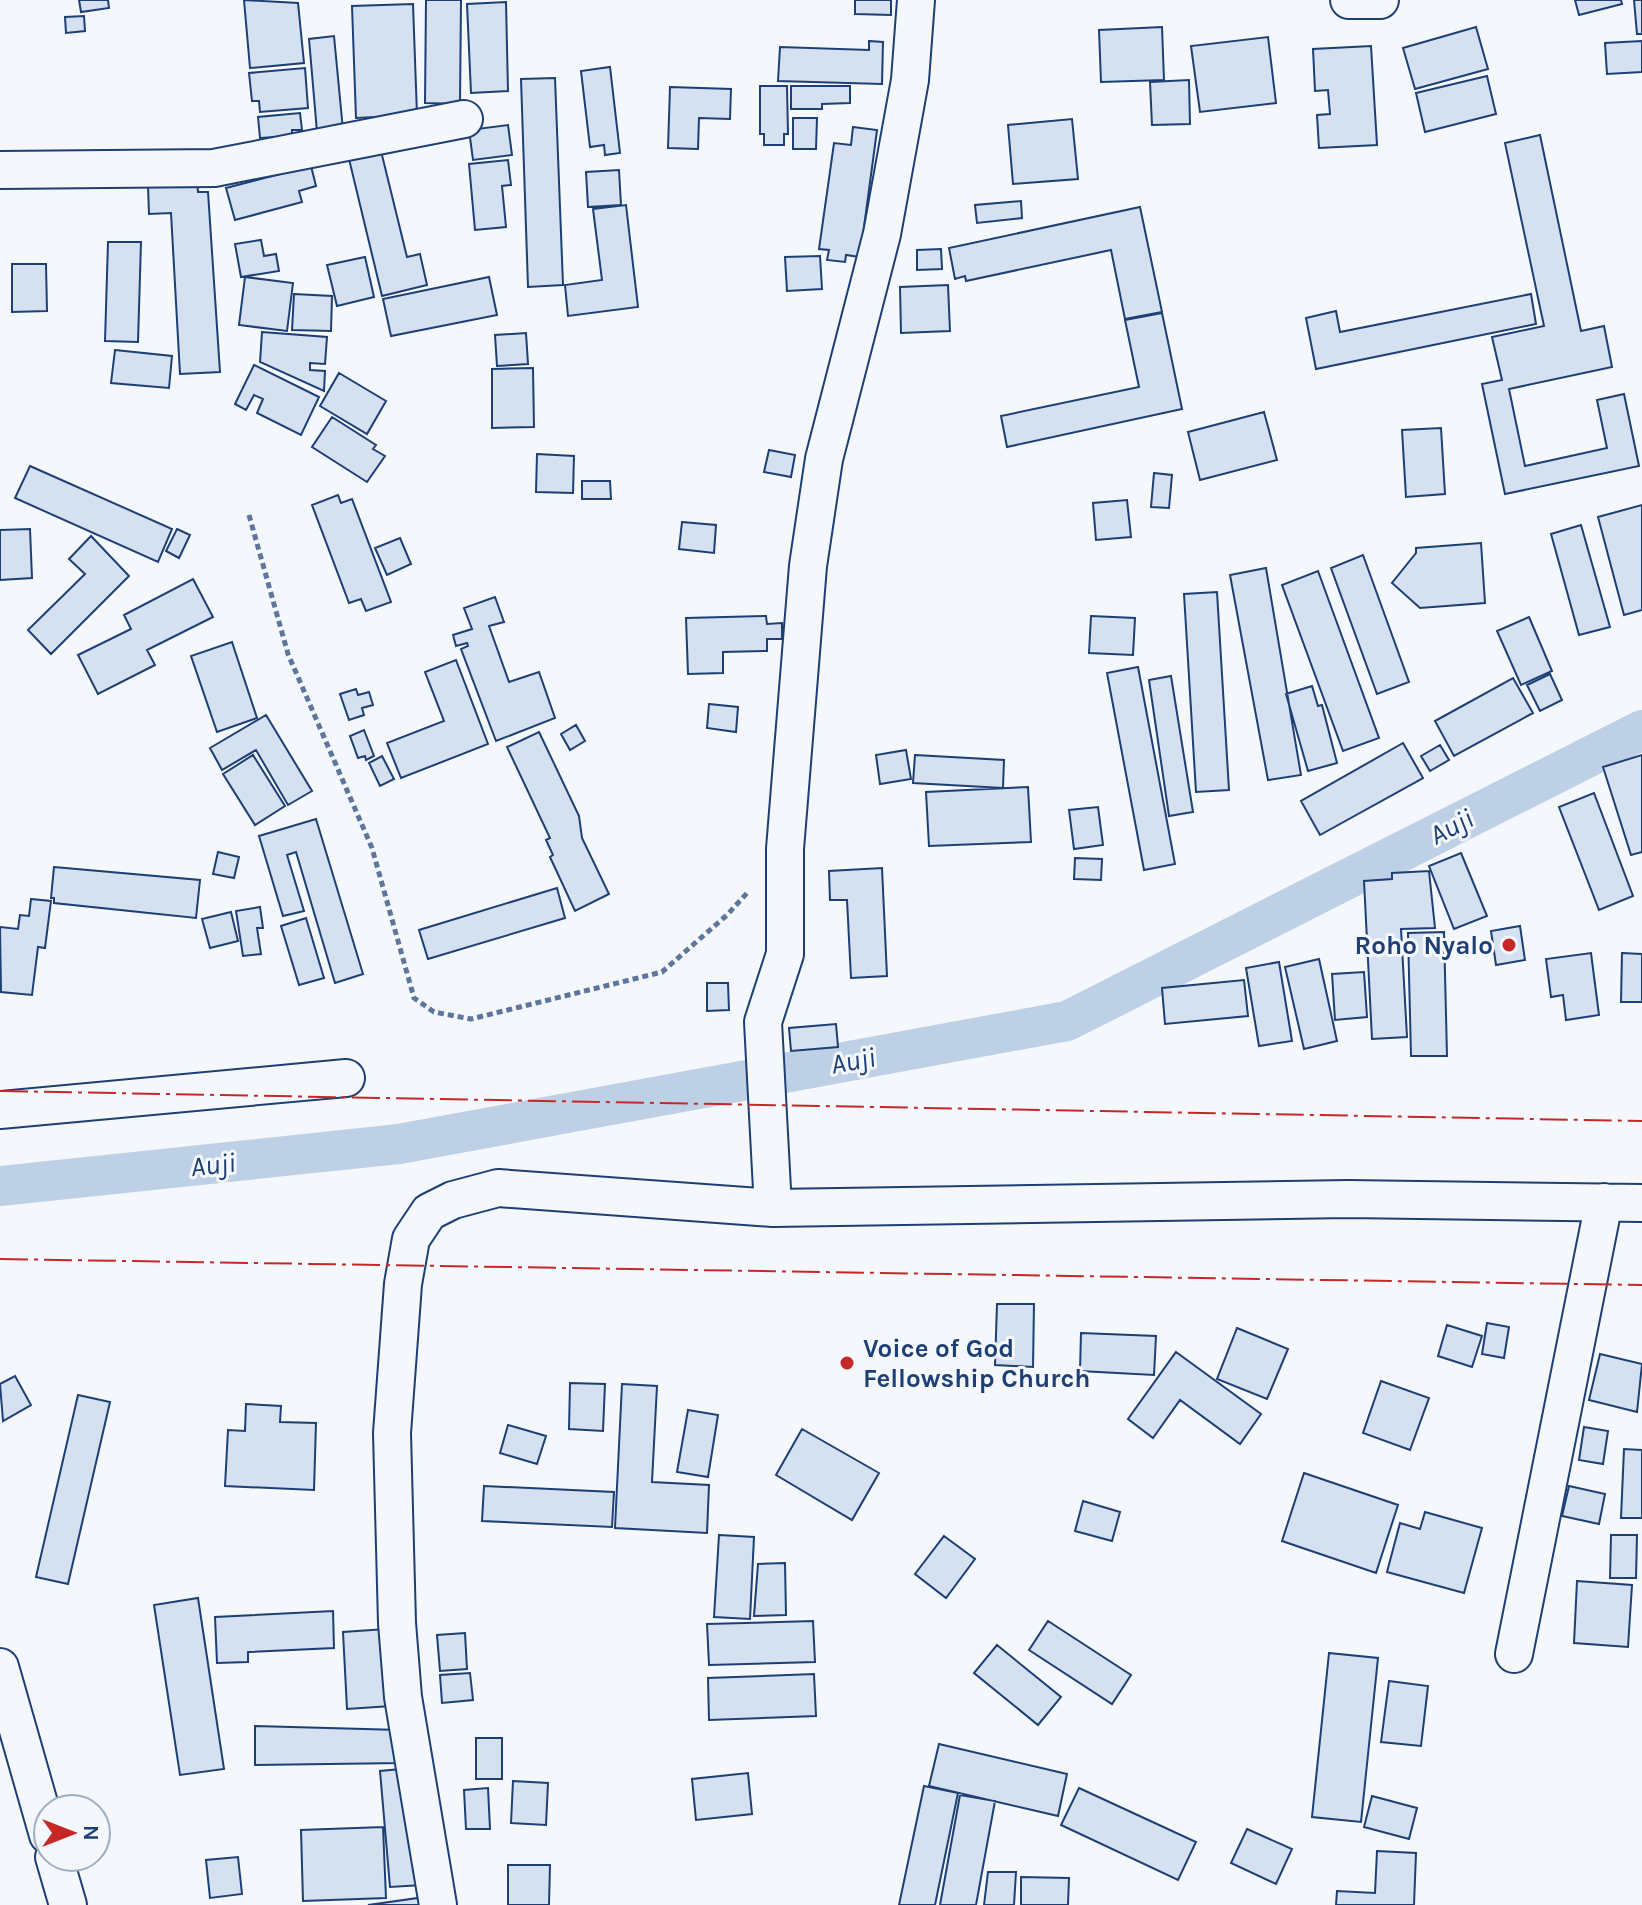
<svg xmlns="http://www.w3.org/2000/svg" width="1642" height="1905" font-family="Karla,sans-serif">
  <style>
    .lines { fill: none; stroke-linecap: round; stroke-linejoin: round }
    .canal { stroke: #bed0e5; stroke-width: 40 }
    .building { fill: #d5e0f0; stroke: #1d3f73; stroke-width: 2 }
    .street-casing { stroke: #1d3f73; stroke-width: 40 }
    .path { stroke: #5e769c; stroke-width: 5; stroke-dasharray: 6 4; stroke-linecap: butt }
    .street { stroke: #f4f7fb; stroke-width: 36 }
    .power { stroke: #c62828; stroke-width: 2; stroke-dasharray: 28 6 4 6; stroke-linecap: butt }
    .poi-dot { fill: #c62828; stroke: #f4f7fb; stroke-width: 3 }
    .labels { text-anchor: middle; stroke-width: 6; stroke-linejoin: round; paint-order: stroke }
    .poi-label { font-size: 26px; font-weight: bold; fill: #1d3f73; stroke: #f4f7fb; text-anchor: end }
    .water-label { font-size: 28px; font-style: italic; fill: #1d3f73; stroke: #f4f7fb }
  </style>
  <rect width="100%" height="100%" fill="#f4f7fb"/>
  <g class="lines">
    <path class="canal" d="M0,1186L399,1144L1067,1021L1642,730"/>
  </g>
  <path class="building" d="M79,0H108L109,8L81,12Z
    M244,0L298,3L304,63L250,68Z
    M426,0H461L460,104L425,103Z
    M855,0H891V15L855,14Z
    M1575,0H1621L1622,4L1579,15Z
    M1634,0H1642V34H1637Z
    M506,2L508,91L471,93L467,4Z
    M413,4L417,115L356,118L352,6Z
    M84,16L85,31L66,33L65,17Z
    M1162,27L1164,80L1101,82L1099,30Z
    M1476,27L1488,69L1415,89L1403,48Z
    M334,36L343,130L317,132L309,39Z
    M1268,37L1276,103L1200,112L1191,46Z
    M869,41L883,42L882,84L778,81L780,47L869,50Z
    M1642,41V72L1607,74L1605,43Z
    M1371,46L1377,145L1319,148L1317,115L1330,114L1328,90L1315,91L1313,49Z
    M610,67L620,153L605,155L604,145L590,147L581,71Z
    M305,68L308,108L260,112L259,101H252L249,73Z
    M1487,76L1496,114L1425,132L1416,93Z
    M555,78L563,285L528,287L521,79Z
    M1189,80L1190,124L1152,125L1150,82Z
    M760,86H787L788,134H784V145H764V134H760Z
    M791,86H850V103L822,104V109H791Z
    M670,87L731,89L730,119L699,118L698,149L668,148Z
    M300,113L302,130H292V136L260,138L258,117Z
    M793,118H817L816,149H793Z
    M1072,119L1078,179L1013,184L1008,125Z
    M508,125L512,155L473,160L469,130Z
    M853,127L877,130L860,257L846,255L845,262L827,260L829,250L819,249L834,143L851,145Z
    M1540,135L1581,331L1604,326L1612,367L1509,389L1525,466L1607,448L1597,400L1624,394L1639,466L1505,494L1482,384L1502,380L1492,337L1544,326L1505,143Z
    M381,151L407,257L420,254L427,285L382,296L349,159Z
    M508,160L511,185L502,186L506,227L475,230L469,164Z
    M311,166L316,186L299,191L302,202L235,220L226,188Z
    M619,170L621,205L588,207L586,172Z
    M197,176L198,192H208L220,372L180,374L171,213L149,214L148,186Z
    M1021,201L1022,218L977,223L975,205Z
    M626,205L638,307L568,316L565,285L602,280L593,209Z
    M1140,207L1162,312L1125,319L1111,250L966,281L965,276L955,279L949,248Z
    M261,240L264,256L276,254L279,271L241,277L235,244Z
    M108,242H141L138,342L105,341Z
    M941,249L942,269L917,270V250Z
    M820,256L822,289L787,291L785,257Z
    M365,257L374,297L337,306L327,265Z
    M12,264H46L47,311L12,312Z
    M245,277L293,283L287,331L239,325Z
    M489,277L497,315L391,336L383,299Z
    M948,285L950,331L901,333L900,287Z
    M294,294L332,296L331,331L292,330Z
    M1531,294L1536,324L1316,369L1306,318L1336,311L1340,332Z
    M1162,313L1182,409L1007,447L1001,416L1139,387L1125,320Z
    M262,332L327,337L325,364L310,363V370L325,371L324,391L260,362Z
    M526,333L528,364L497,366L495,335Z
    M115,350L172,356L169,388L111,383Z
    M254,365L319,397L301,435L257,413L263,399L254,395L246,410L235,404Z
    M533,368L534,427L492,428V369Z
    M339,373L386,401L367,434L320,406Z
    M1264,412L1277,460L1200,480L1188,432Z
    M332,417L376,445L373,449L385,456L367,482L312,447Z
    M1441,428L1445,494L1406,497L1402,430Z
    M769,450L795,455L791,477L764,472Z
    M537,454L574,456L573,493L536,492Z
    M30,466L172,529L158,562L15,498Z
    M1154,473L1172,475L1169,508L1151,507Z
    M582,481H610L611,499H582Z
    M338,495L341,503L352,499L391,602L366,611L361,599L349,603L312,505Z
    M1127,500L1131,537L1096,540L1093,503Z
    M1642,505V610L1624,615L1598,517Z
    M682,522L716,525L714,553L679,549Z
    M1581,525L1610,627L1579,635L1551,534Z
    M30,529L32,578L0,580V530Z
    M177,529L190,535L179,558L166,551Z
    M91,536L129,576L51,654L28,630L85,574L69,559Z
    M400,538L411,564L387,575L375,548Z
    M1481,543L1485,603L1420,608L1392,583L1416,553V548Z
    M1363,555L1409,682L1377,694L1331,568Z
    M1266,568L1301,775L1268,780L1230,575Z
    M1318,571L1379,738L1343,751L1282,585Z
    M193,579L213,617L147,650L155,665L98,694L78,655L131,629L124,615Z
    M1217,592L1229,790L1196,792L1184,594Z
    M495,597L504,622L489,626L509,682L539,672L555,718L496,741L461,649L468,646L467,643L456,646L453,635L472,629L464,608Z
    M766,616L767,624L782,623V639H767V651L723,652V673L688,674L686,618Z
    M1091,616L1135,618L1133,655L1089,653Z
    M1529,617L1552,671L1521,685L1497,631Z
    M232,642L257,718L217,732L191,656Z
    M456,660L488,744L401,778L387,743L444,721L425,672Z
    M1138,667L1175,864L1144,870L1107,673Z
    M1550,674L1562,700L1540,711L1527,685Z
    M1171,676L1193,812L1169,816L1149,680Z
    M1513,678L1533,713L1454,756L1435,721Z
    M1312,686L1318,706L1322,705L1337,763L1308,771L1286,694Z
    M356,689L358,695L369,692L373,705L362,708L364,715L349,720L340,694Z
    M709,704L738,707L736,732L707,728Z
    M266,715L312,791L288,805L256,750L222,770L210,748Z
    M576,725L585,741L570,750L561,734Z
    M364,730L374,756L366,760L365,756L358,758L350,736Z
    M539,732L579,816L582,838L609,894L575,911L550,857L553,855L546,840L550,838L507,747Z
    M1403,743L1423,778L1320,835L1301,801Z
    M1440,745L1449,760L1430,771L1421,756Z
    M906,750L911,779L880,784L876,755Z
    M253,755L285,806L255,825L223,774Z
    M915,755L1004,760L1003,788L913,783Z
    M1642,755V852L1631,855L1603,767Z
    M382,756L394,779L380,786L369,763Z
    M1028,787L1031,842L929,846L926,792Z
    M1594,793L1633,896L1599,910L1559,807Z
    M1098,807L1103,845L1074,849L1069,810Z
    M316,819L363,974L335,983L296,852L287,855L304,911L283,916L259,836Z
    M218,852L239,857L234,878L213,874Z
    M1461,853L1487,916L1454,929L1429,866Z
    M1075,858L1102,859L1101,880L1074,879Z
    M54,867L200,880L196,918L54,903V898H51Z
    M882,868L887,976L851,978L847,900H830L829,871Z
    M1429,871L1435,928L1401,929L1407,1037L1372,1039L1364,881L1392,879V873Z
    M557,888L565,918L428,959L419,930Z
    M31,899L51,901L45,948L38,947L32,995L1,992L0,927L18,929L20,915L29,916Z
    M260,907L263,928H257L261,954L243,956L236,911Z
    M231,912L238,941L210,948L202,919Z
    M306,918L324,978L299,985L281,926Z
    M1520,926L1525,960L1496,965L1491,931Z
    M1444,932L1447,1056H1411L1408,933Z
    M1591,953L1599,1015L1566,1020L1563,995L1551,997L1546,959Z
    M1622,953L1642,954V1002H1621Z
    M1319,959L1337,1041L1304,1049L1285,967Z
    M1279,962L1292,1041L1259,1046L1246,968Z
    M1364,972L1367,1017L1335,1020L1332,974Z
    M1244,980L1248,1016L1165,1024L1162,988Z
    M707,983H728L729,1010L707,1011Z
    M836,1024L838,1047L791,1051L789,1028Z
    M997,1304H1034L1033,1367L995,1365Z
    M1487,1323L1509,1327L1504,1358L1482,1354Z
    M1447,1325L1482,1336L1472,1367L1438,1356Z
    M1237,1328L1288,1349L1267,1399L1217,1379Z
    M1081,1333L1156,1336L1154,1375L1080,1371Z
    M1176,1352L1261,1414L1240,1444L1180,1400L1153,1438L1128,1419Z
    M1600,1354L1642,1364L1637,1412L1589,1400Z
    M15,1376L31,1405L3,1421L0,1384Z
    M1381,1381L1429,1398L1410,1450L1363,1433Z
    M570,1383L605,1384L603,1431L569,1429Z
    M622,1384L657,1386L652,1482L709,1485L707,1533L615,1528Z
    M78,1395L110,1402L68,1584L36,1577Z
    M246,1404L281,1406L280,1422L316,1423L314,1490L225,1486L228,1430L245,1431Z
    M688,1410L718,1415L708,1477L677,1472Z
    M508,1425L546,1436L537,1464L500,1453Z
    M1584,1427L1608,1431L1603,1464L1579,1460Z
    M802,1429L879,1473L852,1520L776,1475Z
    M1624,1449L1642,1450V1518H1621Z
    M1304,1473L1398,1505L1376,1573L1282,1541Z
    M484,1486L614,1492L612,1527L482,1521Z
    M1569,1486L1605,1494L1599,1524L1562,1516Z
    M1083,1501L1120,1512L1112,1541L1075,1531Z
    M1425,1512L1482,1528L1464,1593L1387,1572L1400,1523L1420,1529Z
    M719,1535L754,1537L750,1619L714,1617Z
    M1611,1535H1637L1636,1578H1610Z
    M944,1536L975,1559L946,1598L915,1574Z
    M785,1563L786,1615L754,1616L758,1564Z
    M1577,1581L1632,1585L1628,1647L1574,1643Z
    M198,1598L224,1769L180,1775L154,1605Z
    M333,1611L334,1648L248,1652V1662L217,1663L215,1617Z
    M813,1621L815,1662L709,1665L707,1624Z
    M1048,1621L1131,1675L1112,1704L1029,1650Z
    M386,1629L391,1706L347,1709L343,1632Z
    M465,1633L467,1669L440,1671L437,1635Z
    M997,1645L1061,1697L1038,1725L974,1673Z
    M1329,1653L1378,1658L1361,1822L1312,1817Z
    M470,1673L473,1700L442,1703L440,1675Z
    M814,1674L816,1716L709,1720L708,1678Z
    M1389,1681L1428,1686L1421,1746L1381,1742Z
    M255,1726L400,1730L402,1763L255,1765Z
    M476,1738H502V1779H476Z
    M939,1744L1067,1774L1058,1816L929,1786Z
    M411,1768L422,1885L390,1887L380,1771Z
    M748,1773L752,1814L696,1820L692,1779Z
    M513,1781L548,1783L546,1825L511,1823Z
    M924,1786L958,1793L935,1905H899Z
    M488,1788L490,1829H466L464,1790Z
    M1079,1788L1196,1842L1178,1880L1061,1825Z
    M960,1795L995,1801L976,1905H940Z
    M1372,1796L1417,1808L1409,1839L1364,1827Z
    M383,1827L386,1898L303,1901L301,1830Z
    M1247,1829L1292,1849L1276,1884L1231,1863Z
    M1377,1851L1416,1853L1414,1905H1336L1337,1891L1375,1893Z
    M238,1857L242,1894L210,1898L206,1860Z
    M508,1865H550L549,1905H508Z
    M988,1872H1016L1014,1905H984Z
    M1021,1877L1069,1878L1068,1905H1021Z
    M425,1897L426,1905H368Z"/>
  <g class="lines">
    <g class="street-casing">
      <path id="street" d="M1349,0H1380
        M0,170L214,168L464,119
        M0,1110L346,1078
        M773,1208L763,1022L785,954V849L808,566L824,459L882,234L910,80L916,0
        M1514,1654L1604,1202
        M0,1667L48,1835
        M54,1857L68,1905
        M438,1905L403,1697L397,1623L392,1433L403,1284L411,1239L429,1212L453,1200L498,1188L773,1208L1348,1199L1642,1203"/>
    </g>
    <path class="path" d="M249,515L288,654L372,848L414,998L434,1012L471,1019L662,972L727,915L748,892"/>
    <use href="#street" class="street"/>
    <path class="power" d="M0,1091L1642,1121
      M0,1259L1642,1285"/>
  </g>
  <g class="poi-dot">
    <circle cx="1509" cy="945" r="8"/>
    <circle cx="847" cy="1363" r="8"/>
  </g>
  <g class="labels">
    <g class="poi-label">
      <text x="1493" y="954">Roho Nyalo</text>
      <text x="863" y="1357" text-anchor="start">Voice of God<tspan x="863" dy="30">Fellowship Church</tspan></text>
    </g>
    <g class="water-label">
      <text transform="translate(1451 826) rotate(-27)" y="10">Auji</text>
      <text transform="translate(853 1060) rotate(-10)" y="10">Auji</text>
      <text transform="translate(213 1164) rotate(-6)" y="10">Auji</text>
    </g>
  </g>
  <g transform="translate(72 1833) rotate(90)"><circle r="38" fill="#f4f7fb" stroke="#9eadc5" stroke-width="2"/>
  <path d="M0-6L14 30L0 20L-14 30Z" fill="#c62828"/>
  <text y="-12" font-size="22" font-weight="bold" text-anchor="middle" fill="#1d3f73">N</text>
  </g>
</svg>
